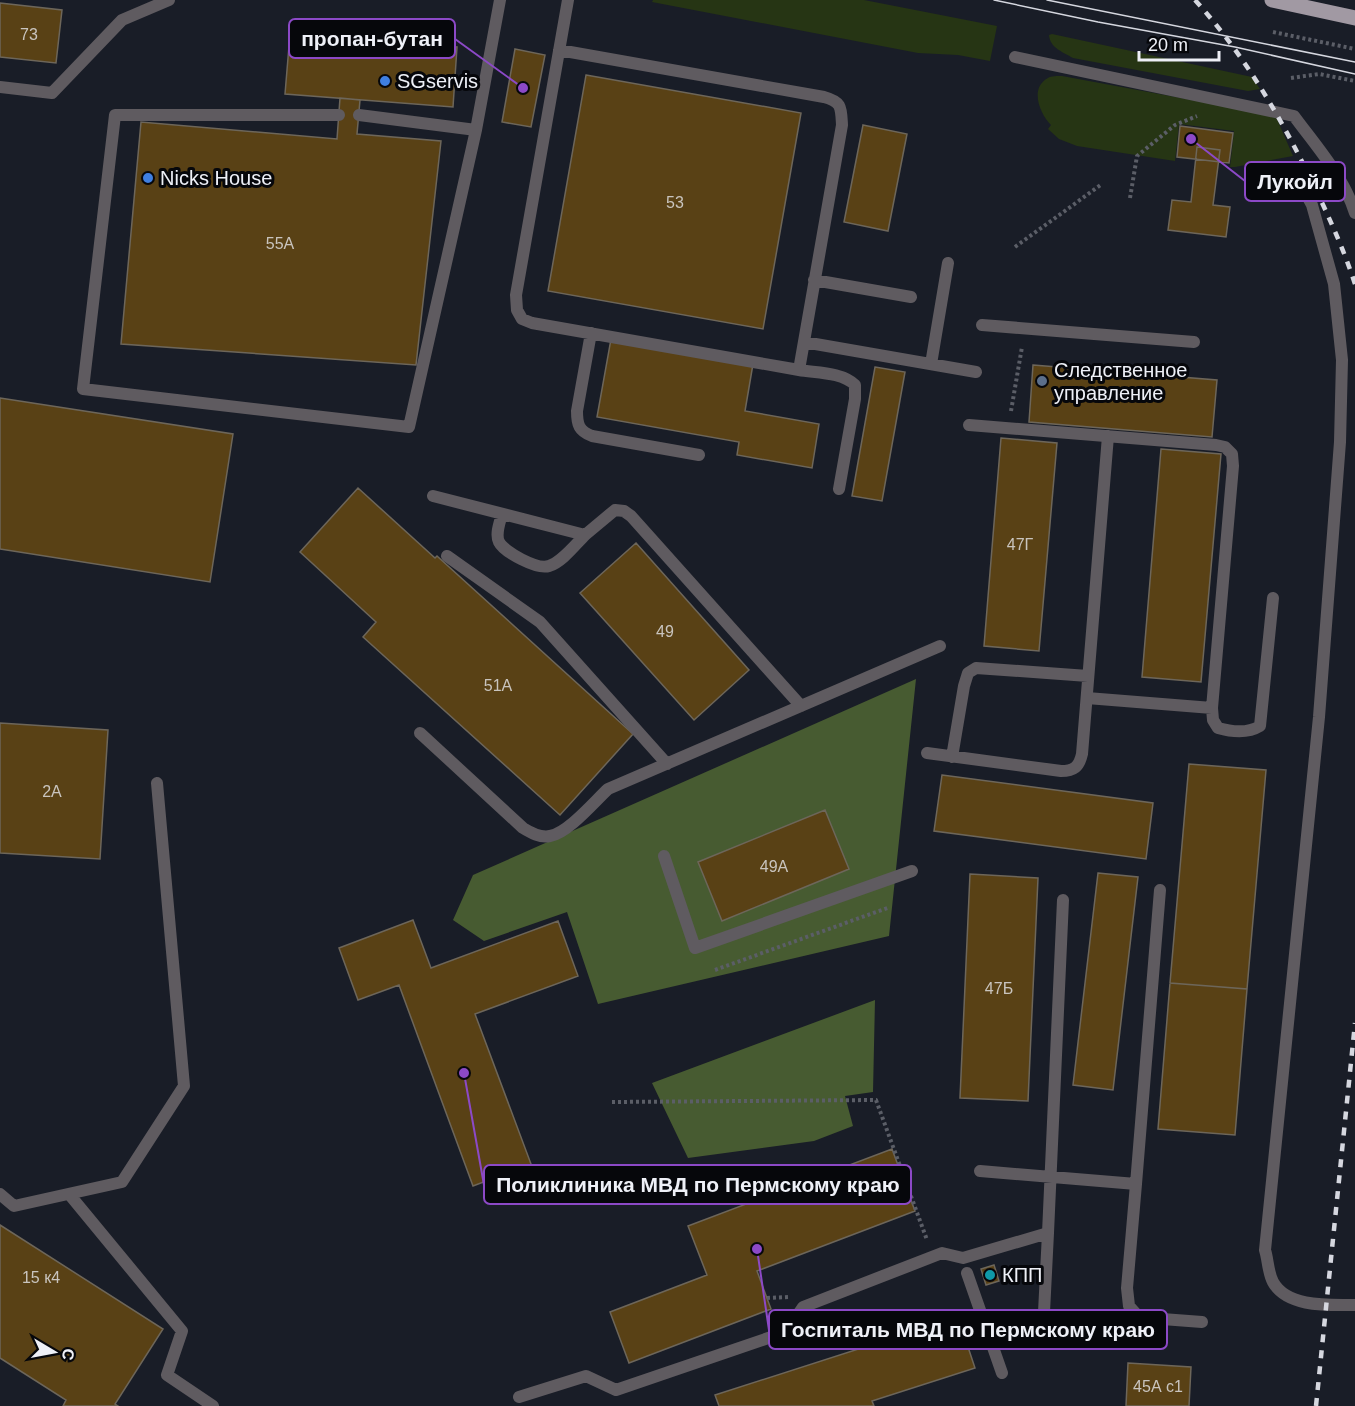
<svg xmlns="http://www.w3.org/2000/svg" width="1355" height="1406" font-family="Helvetica,sans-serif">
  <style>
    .green { fill: #263514 }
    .forest { fill: #475b31 }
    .building { fill: #594115; stroke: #6d665a; stroke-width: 1.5 }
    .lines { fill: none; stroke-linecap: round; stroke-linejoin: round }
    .path { stroke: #5b5e67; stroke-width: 4; stroke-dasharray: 3 3; stroke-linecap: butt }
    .service { stroke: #5f5b60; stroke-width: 12 }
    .primary { stroke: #a199a3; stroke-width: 15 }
    .tram { stroke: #d5d7df; stroke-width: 1.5 }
    .rail { stroke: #d5d7df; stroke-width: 4.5; stroke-dasharray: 8 8; stroke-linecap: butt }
    .shop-dot { fill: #3f7fe0; stroke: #06070b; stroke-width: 2 }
    .service-dot { fill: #5c6f8a; stroke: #06070b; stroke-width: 2 }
    .culture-dot { fill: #0f9aa8; stroke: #06070b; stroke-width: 2 }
    .labels { text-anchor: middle; stroke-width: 6; stroke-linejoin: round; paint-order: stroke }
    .number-label { font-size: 16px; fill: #c9c4be }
    .poi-label { font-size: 20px; fill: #eef0f7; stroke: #06070b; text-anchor: start }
    .leader { fill: none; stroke: #8c49c7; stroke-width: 2 }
    .callout-dot { fill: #8c49c7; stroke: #06070b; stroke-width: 2 }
    .callout { fill: #06070b; stroke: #8c49c7; stroke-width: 2 }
    .callout-label { font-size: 21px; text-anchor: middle; font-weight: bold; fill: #eef0f7 }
  </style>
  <rect width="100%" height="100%" fill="#191d27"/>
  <path class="green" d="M653,0H864L997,26L990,61L958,55L918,53L652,2Z
    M1052,34L1252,77L1260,89L1248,91L1073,58C1063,52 1050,48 1049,35Z
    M1062,76L1267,114L1277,119L1293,156L1235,167H1230L1234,131L1179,124L1175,161L1077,146L1059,139L1048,129L1051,125C1040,114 1029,88 1048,78C1051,76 1058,76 1062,76Z"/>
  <path class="forest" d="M916,679L889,936L598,1004L567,912L484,941L453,920L473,875Z
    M875,1000L873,1092L845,1096L853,1126L814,1141L688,1158L652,1083Z"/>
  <path class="building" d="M0,3L62,10L56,63L0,57Z
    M290,34L457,47L453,107L285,94Z
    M515,49L545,55L531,127L502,122Z
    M586,75L801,113L763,329L548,291Z
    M340,98L360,100L357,134L441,141L416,365L121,344L141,122L337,139Z
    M863,125L907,134L888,231L844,222Z
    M1180,126L1233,133L1229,163L1177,157Z
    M1197,147L1220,150L1213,205L1230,207L1226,237L1168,230L1172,200L1191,202Z
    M611,339L753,364L745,411L819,424L812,468L737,455L739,442L597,417Z
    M1033,365L1217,380L1212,437L1029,422Z
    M875,367L905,372L882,501L852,496Z
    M0,398L233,434L210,582L0,549Z
    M1001,438L1057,443L1039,651L984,646Z
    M1161,449L1221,454L1201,682L1142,677Z
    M358,488L435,558L437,556L633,734L560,815L363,637L376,622L300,552Z
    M636,543L749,670L694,720L580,593Z
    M0,723L108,730L100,859L0,853Z
    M1189,764L1266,770L1247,989L1170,983Z
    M942,775L1153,803L1146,859L934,831Z
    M825,810L849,869L722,921L698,862Z
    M1098,873L1138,877L1113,1090L1073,1085Z
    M970,874L1038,878L1028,1101L960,1098Z
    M413,920L431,968L558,921L578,976L475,1014L531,1164L473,1186L399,985L358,1000L339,948Z
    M1170,983L1247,989L1235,1135L1158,1129Z
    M892,1149L915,1211L757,1271L771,1309L629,1363L610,1312L707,1275L688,1226Z
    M0,1225L163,1329L115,1404L118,1406H63L66,1400L0,1358Z
    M994,1265L999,1281L986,1285L981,1269Z
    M958,1317L975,1368L872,1401L874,1406H719L715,1395Z
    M1128,1363L1191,1367L1189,1406H1126Z"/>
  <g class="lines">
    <path class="path" d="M1273,32L1355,49
      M1291,78L1319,74L1355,81
      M1130,198L1137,156L1175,125L1197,116
      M1015,247L1102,184
      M1011,411L1022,347
      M715,970L890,907
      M612,1102L876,1100L927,1240
      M767,1298L788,1297"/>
    <path class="service" d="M559,50L824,97C842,102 841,107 842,125L799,370L532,323L522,319L517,310L516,295L568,0
      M1015,57L1294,116C1316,146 1344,177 1355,213
      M0,87L52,93L122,20L169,0
      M339,115H115L83,389L409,427L476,130L500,0
      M359,115L476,130
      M1297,177L1312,205L1334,284L1342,360L1340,442L1319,717L1265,1250C1268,1259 1268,1273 1273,1282C1287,1308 1330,1305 1355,1305
      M814,280L911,297
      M982,325L1194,342
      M591,333L577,411C577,425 579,431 592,436L699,455
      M804,342L976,372
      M931,364L948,263
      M799,370C816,373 842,372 855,385V399L839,489
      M969,425L1216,445L1225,447L1232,454L1233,466L1212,708L1213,720L1218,728C1232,732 1247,734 1260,726L1273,598
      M433,496L585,535L615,510L624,511L631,516L801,706
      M502,514C500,522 495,534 499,542C504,552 537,570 549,566C562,562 575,545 585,535
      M447,556L540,622L667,764
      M1087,698L1212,708
      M420,733L523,828C531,833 540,838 550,836C568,833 594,802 608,789L940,646
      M927,753L1061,771C1074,771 1079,767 1082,754L1108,436
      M952,757L964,686L968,673L976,668L1088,676
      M664,856L695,948L912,871
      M980,1171L1136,1184L1127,1288L1129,1306L1137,1315L1149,1318L1202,1322
      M1136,1184L1160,890
      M0,1194L14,1206L122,1182L184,1086L157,783
      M69,1194L182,1331L167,1375L213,1406
      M967,1273L1002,1373
      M1043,1332L1048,1233
      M519,1397L586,1376L616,1390L786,1332L803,1307L942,1253L963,1258L1048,1233L1063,900"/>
    <path class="primary" d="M1272,0L1355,18"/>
    <path class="tram" d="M994,0L1098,22L1235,47L1355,74
      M1047,0L1355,62"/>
    <path class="rail" d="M1195,0C1248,59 1284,123 1318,194C1332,224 1345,253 1355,284
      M1316,1406L1355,1023"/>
  </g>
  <g class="shop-dot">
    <circle cx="385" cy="81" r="6"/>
    <circle cx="148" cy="178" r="6"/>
  </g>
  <circle class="service-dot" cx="1042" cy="381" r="6"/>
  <circle class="culture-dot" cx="990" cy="1275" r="6"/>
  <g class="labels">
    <g class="number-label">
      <text x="29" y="40">73</text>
      <text x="675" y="208">53</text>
      <text x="280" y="249">55А</text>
      <text x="1020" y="550">47Г</text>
      <text x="665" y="637">49</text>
      <text x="498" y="691">51А</text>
      <text x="52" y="797">2А</text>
      <text x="774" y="872">49А</text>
      <text x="999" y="994">47Б</text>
      <text x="41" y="1283">15 к4</text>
      <text x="1158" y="1392">45А с1</text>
    </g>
    <g class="poi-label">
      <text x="397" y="88">SGservis</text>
      <text x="160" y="185">Nicks House</text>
      <text x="1054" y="377">Следственное<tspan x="1054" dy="23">управление</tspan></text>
      <text x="1002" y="1282">КПП</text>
    </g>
  </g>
  <path class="leader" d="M523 88L455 39M1191 139L1245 181M464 1073L484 1185M757 1249L769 1330"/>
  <g class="callout-dot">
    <circle cx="523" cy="88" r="6"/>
    <circle cx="1191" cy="139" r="6"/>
    <circle cx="464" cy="1073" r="6"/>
    <circle cx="757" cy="1249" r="6"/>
  </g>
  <g class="callout">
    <rect x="289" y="19" width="166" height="39" rx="6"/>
    <rect x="1245" y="162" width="100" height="39" rx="6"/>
    <rect x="484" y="1165" width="427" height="39" rx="6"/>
    <rect x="769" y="1310" width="398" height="39" rx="6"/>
  </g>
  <g class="callout-label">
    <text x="372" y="46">пропан-бутан</text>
    <text x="1295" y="189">Лукойл</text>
    <text x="698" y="1192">Поликлиника МВД по Пермскому краю</text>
    <text x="968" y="1337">Госпиталь МВД по Пермскому краю</text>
  </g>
  <g transform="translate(54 1352) rotate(100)" stroke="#06070b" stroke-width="4.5" paint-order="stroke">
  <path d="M0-4.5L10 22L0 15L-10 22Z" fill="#eef0f7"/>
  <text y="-9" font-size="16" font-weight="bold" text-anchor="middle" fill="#eef0f7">С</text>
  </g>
  <path d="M1139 51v9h80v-9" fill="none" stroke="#eef0f7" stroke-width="3"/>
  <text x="1148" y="51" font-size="18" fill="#eef0f7" stroke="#06070b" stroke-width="4.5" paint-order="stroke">20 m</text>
</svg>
